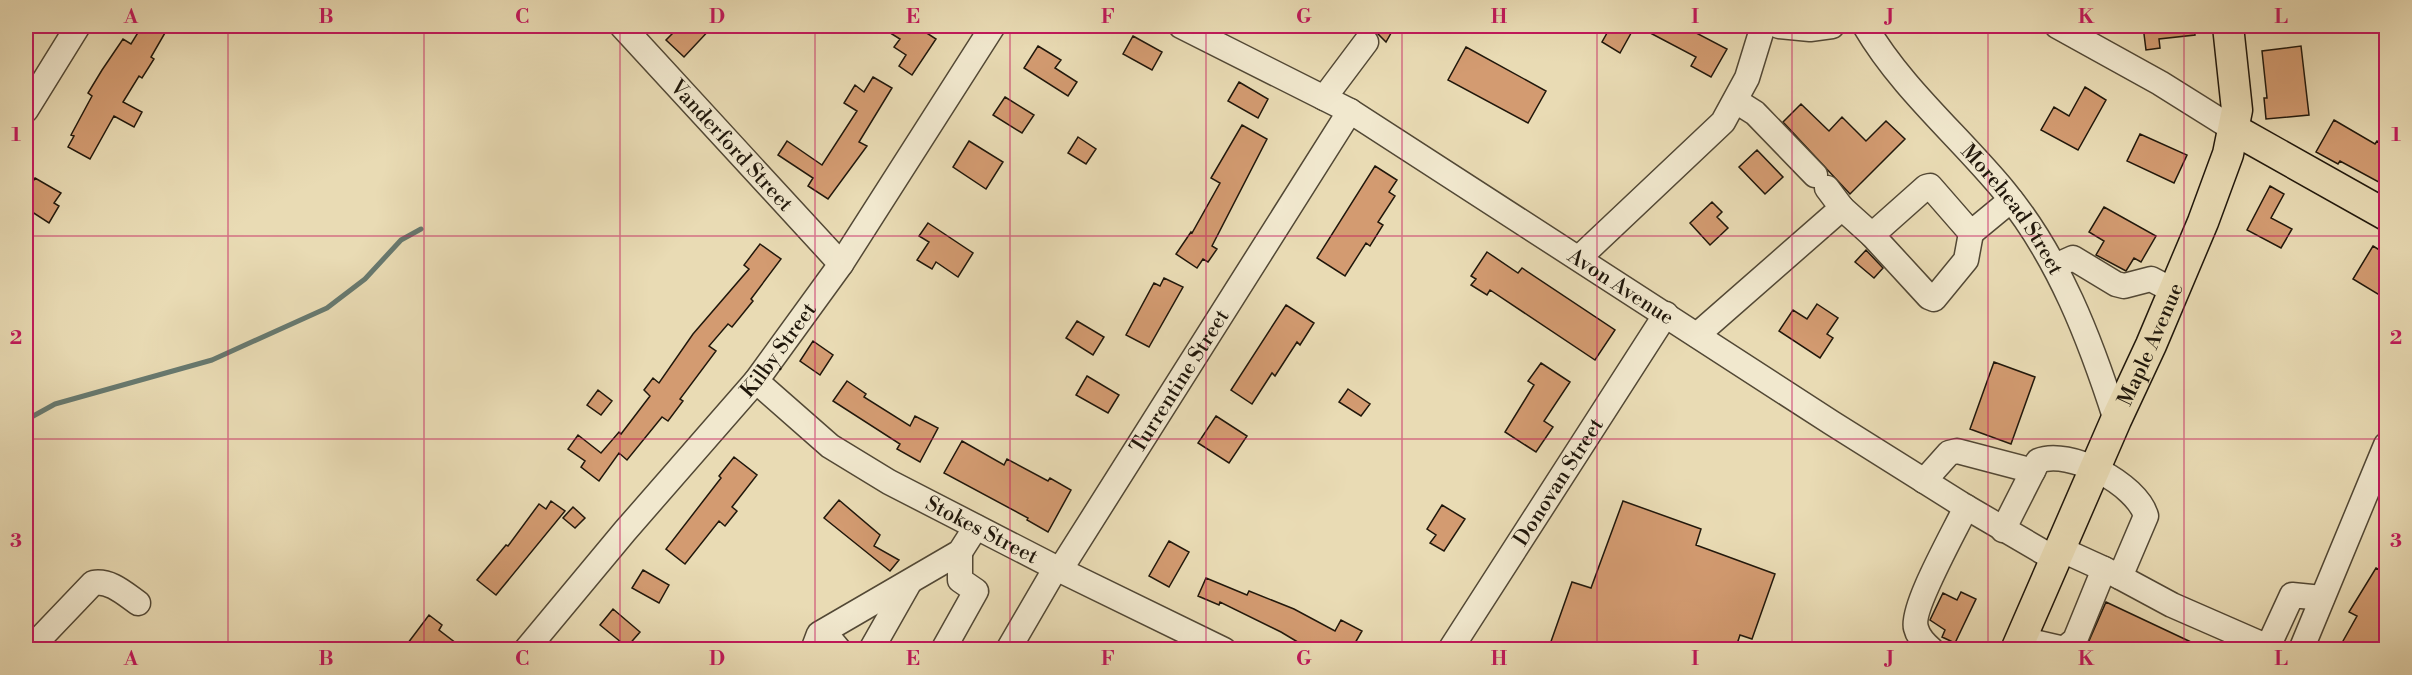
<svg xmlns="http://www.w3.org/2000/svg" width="2412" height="675" font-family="'Libre Bodoni',serif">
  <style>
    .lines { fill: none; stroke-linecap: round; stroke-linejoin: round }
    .stream { stroke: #67796f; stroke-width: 5 }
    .building { fill: #d39b71; stroke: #20170b; stroke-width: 1.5 }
    .minor-casing { stroke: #524835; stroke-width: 27 }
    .major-casing { stroke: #20170b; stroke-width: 33 }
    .minor { stroke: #f1e8ce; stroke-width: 24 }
    .major { stroke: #e9dbb4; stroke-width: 30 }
    .grid { fill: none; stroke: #c2185b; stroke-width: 1.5; stroke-opacity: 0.55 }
    .labels { text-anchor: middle; stroke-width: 6; stroke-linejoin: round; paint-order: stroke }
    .street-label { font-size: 21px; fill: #20170b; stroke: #f1e8ce }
    .neatline { fill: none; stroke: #c2185b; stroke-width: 2 }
    .grid-label { font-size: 20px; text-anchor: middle; font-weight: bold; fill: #c2185b }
  </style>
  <rect width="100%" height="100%" fill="#e9dbb4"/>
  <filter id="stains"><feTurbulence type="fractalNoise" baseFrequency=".00333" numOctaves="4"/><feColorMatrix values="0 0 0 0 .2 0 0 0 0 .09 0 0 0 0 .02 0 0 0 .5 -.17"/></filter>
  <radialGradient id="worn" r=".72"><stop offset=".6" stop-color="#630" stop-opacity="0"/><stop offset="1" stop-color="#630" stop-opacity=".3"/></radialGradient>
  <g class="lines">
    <path class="stream" d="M26,420L55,404L212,360L327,308L365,279L401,240L421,229"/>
  </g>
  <path class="building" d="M142,26H169L151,57L154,59L142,78L139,76L123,102L142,112L134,127L114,116L90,159L68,147L74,136L71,135L92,96L88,93L102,70L123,39L131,44Z
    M680,26H713L684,57L666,40Z
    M879,26H916L936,39L912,75L899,66L906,55L894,47L900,39Z
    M1358,26H1395L1386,42L1374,30Z
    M1611,26H1635L1620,53L1602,42Z
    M1637,26H1683L1727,49L1711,77L1691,66L1696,57Z
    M2143,26H2194L2195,35L2159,39L2160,48L2146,50Z
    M1133,36L1162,52L1152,70L1123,54Z
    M1038,46L1061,60L1055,68L1077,82L1068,96L1024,68Z
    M2301,46L2309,115L2266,119L2264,98H2267L2262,51Z
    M1466,47L1546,91L1528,123L1448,80Z
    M873,77L892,88L859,142L867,146L828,199L808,186L813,178L778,155L787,141L822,165L857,111L844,103L855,85L864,92Z
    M1239,82L1268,99L1258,118L1228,101Z
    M2085,87L2106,100L2078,150L2041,130L2054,107L2069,116Z
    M1005,97L1034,115L1022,133L993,115Z
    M1801,104L1829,131L1842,117L1866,141L1886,121L1905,139L1850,194L1783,122Z
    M2334,120L2375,144L2377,141L2386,146V186L2340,161L2338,164L2316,152Z
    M1242,125L1267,139L1212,246L1217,249L1208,262L1203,259L1197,268L1176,254L1191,232L1192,233L1220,183L1211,178Z
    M2140,134L2187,155L2174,183L2127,161Z
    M1078,137L1096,149L1086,164L1068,153Z
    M969,141L1003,162L986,189L953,167Z
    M1757,150L1783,177L1765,194L1739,167Z
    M1375,166L1397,180L1389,192L1395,196L1378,222L1383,225L1370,246L1366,243L1345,276L1317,258Z
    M35,178L61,193L54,203L59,206L49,223L26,208V193Z
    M2270,186L2284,194L2271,218L2292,229L2281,248L2247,230Z
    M1712,202L1722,212L1717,217L1728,228L1710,245L1690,223Z
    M2104,207L2156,236L2141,262L2134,258L2126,271L2096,255L2104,241L2089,232Z
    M928,223L973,253L958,277L936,262L932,269L917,260L929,242L919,236Z
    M760,244L781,259L751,299L753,301L732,327L728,324L709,346L716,351L680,399L683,401L668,421L662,417L627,460L619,453L599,481L581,467L585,461L568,449L578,435L601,453L619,432L621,434L650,396L644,390L653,378L659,383L693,334L749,269L744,265Z
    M2373,246L2386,254V299L2353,279Z
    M1866,250L1883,268L1874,278L1855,262Z
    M1487,252L1518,273L1522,268L1615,330L1595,360L1490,290L1487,295L1471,285L1476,279L1471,276Z
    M1164,278L1183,287L1149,347L1126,335L1154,283L1160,286Z
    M1817,304L1838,318L1827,334L1833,338L1820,358L1779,331L1793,310L1807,319Z
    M1286,305L1314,323L1300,345L1297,342L1275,376L1272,373L1252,404L1231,390Z
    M1077,321L1104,337L1093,355L1066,338Z
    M813,341L833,355L820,375L800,361Z
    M1994,362L2035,377L2011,444L1970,429Z
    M1541,363L1570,382L1544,421L1553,427L1536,452L1505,432L1534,385L1528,381Z
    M1087,376L1119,395L1108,413L1076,395Z
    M847,381L866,394L864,397L910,426L915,416L938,428L920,462L897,449L900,444L833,401Z
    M1348,389L1370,404L1361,416L1339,402Z
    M598,390L612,401L601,415L587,405Z
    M1216,416L1247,436L1229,463L1198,443Z
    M962,441L1004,465L1007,459L1048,481L1050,478L1071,490L1048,532L1027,520L1028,518L944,473Z
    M734,457L757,475L732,507L737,511L725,526L719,521L685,564L666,549L721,478L719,476Z
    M839,500L880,535L874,546L899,560L890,571L824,518Z
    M551,501L565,511L496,595L477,580L506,545L508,546L539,504L546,509Z
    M1623,501L1701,529L1696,545L1775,574L1752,639L1740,635L1735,650H1548L1572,582L1591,588Z
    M1442,505L1465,519L1444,551L1430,543L1436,535L1427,529Z
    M573,507L585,518L575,528L563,518Z
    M1169,541L1189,552L1169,587L1149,576Z
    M2376,568L2386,574V627L2374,650H2338L2357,616L2349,612Z
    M643,570L669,585L659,603L632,588Z
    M1206,578L1247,595L1249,591L1294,609L1335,631L1341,620L1362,631L1351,650H1311L1281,632L1220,602L1219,605L1198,596Z
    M1961,592L1976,599L1955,643L1942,637L1945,630L1930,620L1943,593L1957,600Z
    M2106,602L2208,650H2085Z
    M613,609L640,632L627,647L600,625Z
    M429,615L442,625L439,630L465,650H416L408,643Z"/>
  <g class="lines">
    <g class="minor-casing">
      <g id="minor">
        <path id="s1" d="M622,26L841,264"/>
        <path id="s2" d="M1181,26L1350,111L1832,423L1961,504L2055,559"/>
        <path d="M1779,26L1810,29L1832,26"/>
        <path id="s3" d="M1865,26C1902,89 1959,136 2005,192C2059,258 2090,339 2116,420"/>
        <path d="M2057,26L2160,83L2235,130"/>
        <path d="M1324,98L1366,42"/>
        <path d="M1736,101L1755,113L1815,175"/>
        <path d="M26,110L78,26"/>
        <path d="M1842,208L1872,235L1926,187L1930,186L1971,233L2011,200"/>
        <path d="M1872,235L1929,297L1934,299L1966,260L1971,233"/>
        <path d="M1579,258L1723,122L1747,78L1763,26"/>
        <path d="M2055,266L2073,258L2116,284L2124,286L2151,279L2174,291"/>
        <path d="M1697,335L1842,208L1827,188"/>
        <path id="s4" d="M756,381L830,446L889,482L1060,570L1224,650"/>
        <path d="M1924,481L1949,453L1957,451L2033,471"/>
        <path d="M2003,530L2038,461C2069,448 2137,484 2146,516L2120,577L2104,569"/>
        <path d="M2120,577L2172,605L2275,650"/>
        <path d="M824,632L839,650"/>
        <path d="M2021,639L2064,649L2075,640L2104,569L2060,549"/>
        <path d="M2268,647L2292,595L2322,598"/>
        <path d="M29,650L93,583C110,580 124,593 138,603"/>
        <path id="s5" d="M526,650L625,531L756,381L841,264L993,26"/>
        <path d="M813,650L819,634L960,552L976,527"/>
        <path d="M871,650L909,583"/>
        <path d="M943,650L976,591L960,580V552"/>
        <path id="s6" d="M1008,650L1054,571L1060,570L1350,111"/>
        <path id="s7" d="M1450,650L1666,314"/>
        <path d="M1932,650C1925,644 1918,637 1916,628C1910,609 1956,529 1966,507"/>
        <path d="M2301,650L2386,445"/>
      </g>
    </g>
    <g class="major-casing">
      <g id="major">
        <path d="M2235,130L2386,215"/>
        <path id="s8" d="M2016,650L2116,420L2151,345L2203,222L2228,154L2237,110L2228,26"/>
      </g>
    </g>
    <use href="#minor" class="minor"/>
    <use href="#major" class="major"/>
  </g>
  <path class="grid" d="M228,26V650M424,26V650M620,26V650M815,26V650M1010,26V650M1206,26V650M1402,26V650M1597,26V650M1792,26V650M1988,26V650M2184,26V650M26,236H2386M26,439H2386"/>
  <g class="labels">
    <g class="street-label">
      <text dy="7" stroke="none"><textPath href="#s1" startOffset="162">Vanderford Street</textPath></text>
      <text dy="7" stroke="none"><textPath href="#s3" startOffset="236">Morehead Street</textPath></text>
      <text dy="7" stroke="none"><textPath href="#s2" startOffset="512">Avon Avenue</textPath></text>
      <text dy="7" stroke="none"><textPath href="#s8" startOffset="334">Maple Avenue</textPath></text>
      <text dy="7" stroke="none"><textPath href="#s5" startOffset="392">Kilby Street</textPath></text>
      <text dy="7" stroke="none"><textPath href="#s6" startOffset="321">Turrentine Street</textPath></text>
      <text dy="7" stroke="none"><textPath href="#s7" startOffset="200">Donovan Street</textPath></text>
      <text dy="7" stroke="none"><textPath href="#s4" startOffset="272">Stokes Street</textPath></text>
    </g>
  </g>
  <rect width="2412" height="675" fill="none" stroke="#e9dbb4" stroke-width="66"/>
  <rect x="33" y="33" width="2346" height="609" class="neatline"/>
  <g class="grid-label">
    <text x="131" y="23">A</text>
    <text x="326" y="23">B</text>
    <text x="522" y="23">C</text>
    <text x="717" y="23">D</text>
    <text x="913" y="23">E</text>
    <text x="1108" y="23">F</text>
    <text x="1304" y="23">G</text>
    <text x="1499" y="23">H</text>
    <text x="1695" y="23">I</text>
    <text x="1890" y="23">J</text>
    <text x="2086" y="23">K</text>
    <text x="2281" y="23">L</text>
    <text x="16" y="141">1</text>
    <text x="2396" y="141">1</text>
    <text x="16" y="344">2</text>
    <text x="2396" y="344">2</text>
    <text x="16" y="547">3</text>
    <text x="2396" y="547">3</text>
    <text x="131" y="665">A</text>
    <text x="326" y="665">B</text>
    <text x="522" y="665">C</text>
    <text x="717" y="665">D</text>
    <text x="913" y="665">E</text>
    <text x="1108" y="665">F</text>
    <text x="1304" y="665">G</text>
    <text x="1499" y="665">H</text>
    <text x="1695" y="665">I</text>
    <text x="1890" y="665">J</text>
    <text x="2086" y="665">K</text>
    <text x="2281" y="665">L</text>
  </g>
  <rect width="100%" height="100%" filter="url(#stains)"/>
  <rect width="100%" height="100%" fill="url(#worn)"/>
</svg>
